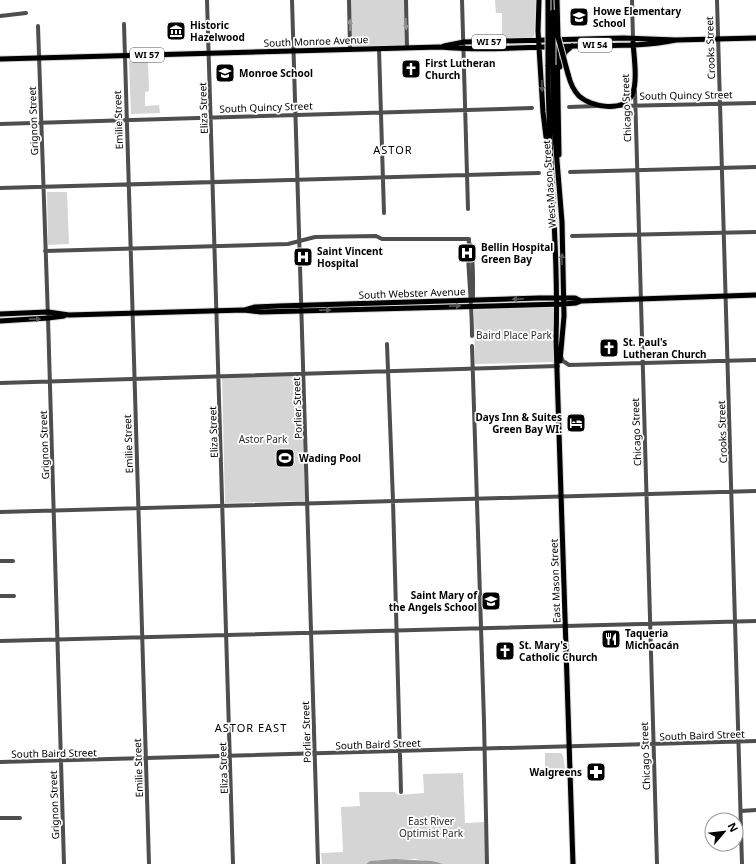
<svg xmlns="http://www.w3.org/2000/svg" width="756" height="864" font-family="'Noto Sans',sans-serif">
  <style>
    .green { fill: #d5d5d5 }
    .water { fill: #9c9c9c }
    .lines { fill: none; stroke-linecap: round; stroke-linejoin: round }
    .major-casing { stroke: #dbdbdb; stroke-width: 7 }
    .minor { stroke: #4e4e4e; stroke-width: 4 }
    .major { stroke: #000; stroke-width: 5 }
    .major-bridge-casing { stroke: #dbdbdb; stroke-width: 7; stroke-linecap: butt }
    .major-bridge { stroke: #000; stroke-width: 5 }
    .oneway { fill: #959595 }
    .oneway2 { fill: #595959 }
    .labels { text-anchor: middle; stroke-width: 3.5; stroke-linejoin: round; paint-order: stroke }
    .shield { fill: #fff; stroke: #4c4c4c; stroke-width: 1 }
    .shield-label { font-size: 9px; font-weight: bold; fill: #000 }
    .poi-label { font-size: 10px; font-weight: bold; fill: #000; stroke: #fff; text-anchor: start }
    .street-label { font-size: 10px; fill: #000; stroke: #fff }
    .park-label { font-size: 10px; fill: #2c2c2c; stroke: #fff }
    .neighbourhood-label { font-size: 11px; letter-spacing: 1px; fill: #000; stroke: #fff }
  </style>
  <rect width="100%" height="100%" fill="#fff"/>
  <path class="green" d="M349,0H406L407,48L350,49Z
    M495,0H537L534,36L531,38L502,40V13H496Z
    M129,61H148L149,91L145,92V106L159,105L160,113L131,114Z
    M47,192H67L69,244L48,245Z
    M553,306L555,362L475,364L474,308Z
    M301,375L305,501L225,503L222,377Z
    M545,753H561L563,756L565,769H545Z
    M463,773L465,823L484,822L486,864H441L415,859L370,861L366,864H322L321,853L343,852L341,807L360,806L359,792H395L398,795L424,793L423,774Z"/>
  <path class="water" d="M395,859L432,861L443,864H366L370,861Z"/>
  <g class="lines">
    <g class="major-casing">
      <path id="major" d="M539,0L538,31L543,112L546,137
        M553,12V0
        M557,43L559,155
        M444,46L464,42L623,38L676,40L756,38
        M0,59L440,47C484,51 530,47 575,46C608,45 643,47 676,40
        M548,65C548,157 559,248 556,340L573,864
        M553,65L554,124L562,222L564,316L560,361
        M560,67L565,52L572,46
        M568,74C570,82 573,90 579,96C591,107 623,113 632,95C638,82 634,57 633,42
        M245,310L255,307L279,306L539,298H575L581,301
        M0,314L48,312L69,315L244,310L261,312L563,304L576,303L581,301L756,295
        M0,321L48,318L64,316"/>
    </g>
    <path class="minor" d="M207,0L233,864
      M292,0L318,864
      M349,0L350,49
      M406,0L407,48
      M462,0L468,209
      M632,0L633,38
      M717,0L742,864
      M0,16L26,13
      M124,24L149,864
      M38,26L48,318L64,864
      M379,49L384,213
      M635,91L657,864
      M620,106L756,103
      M569,107L597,106
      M0,124L532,108
      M570,172L756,167
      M0,188L539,173
      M572,236L756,232
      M469,242C474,250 473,285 473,296L472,300
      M45,251L288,244L315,237L376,236L382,239H469C469,244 468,249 468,254C469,282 472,308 472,336
      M387,344L393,501L401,792
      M472,346L484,721L487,864
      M561,357L563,361L569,365L756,360
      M0,383L558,366
      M0,512L756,491
      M0,561H13
      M0,596H14
      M0,641L756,621
      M0,762L756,741
      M741,811L756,810
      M0,818H20"/>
    <use href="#major" class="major"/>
    <g class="major-bridge-casing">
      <path id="major-bridge" d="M557,0L558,37L568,74
        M553,12V65
        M548,65V0"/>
    </g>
    <use href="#major-bridge" class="major-bridge"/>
  </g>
  <defs><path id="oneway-solid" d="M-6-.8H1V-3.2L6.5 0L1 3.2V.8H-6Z"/></defs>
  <g class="oneway">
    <use href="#oneway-solid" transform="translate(406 24) rotate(88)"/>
    <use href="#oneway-solid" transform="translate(350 25) rotate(-92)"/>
  </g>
  <g class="oneway2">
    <use href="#oneway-solid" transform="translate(542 86) rotate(88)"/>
    <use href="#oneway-solid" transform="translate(562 259) rotate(-90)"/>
    <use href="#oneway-solid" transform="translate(518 299) rotate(178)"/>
    <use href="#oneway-solid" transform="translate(455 306) rotate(-2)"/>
    <use href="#oneway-solid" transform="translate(325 310) rotate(-1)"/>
    <use href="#oneway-solid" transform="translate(35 319) rotate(-1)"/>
  </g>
  <defs>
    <g id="school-square" transform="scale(1)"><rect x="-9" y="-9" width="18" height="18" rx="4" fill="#000" stroke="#fff"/><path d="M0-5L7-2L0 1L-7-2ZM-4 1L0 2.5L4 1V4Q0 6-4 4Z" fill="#fff"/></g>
    <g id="museum-square" transform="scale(1)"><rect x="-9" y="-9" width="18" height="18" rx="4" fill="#000" stroke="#fff"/><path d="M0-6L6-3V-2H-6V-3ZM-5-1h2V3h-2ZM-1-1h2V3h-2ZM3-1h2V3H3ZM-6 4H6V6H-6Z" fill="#fff"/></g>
    <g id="church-square" transform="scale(1)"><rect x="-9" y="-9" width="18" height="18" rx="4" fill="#000" stroke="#fff"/><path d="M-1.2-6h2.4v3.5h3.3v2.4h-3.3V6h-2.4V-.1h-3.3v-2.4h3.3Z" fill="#fff"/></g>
    <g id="hospital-square" transform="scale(1)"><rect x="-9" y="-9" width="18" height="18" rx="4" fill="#000" stroke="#fff"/><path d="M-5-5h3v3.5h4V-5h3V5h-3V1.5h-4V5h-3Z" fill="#fff"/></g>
    <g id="hotel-square" transform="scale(1)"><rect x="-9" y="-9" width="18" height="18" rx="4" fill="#000" stroke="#fff"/><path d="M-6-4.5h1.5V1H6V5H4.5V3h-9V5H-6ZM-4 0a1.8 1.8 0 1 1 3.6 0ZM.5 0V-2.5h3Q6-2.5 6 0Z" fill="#fff"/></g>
    <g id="stadium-square" transform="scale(1)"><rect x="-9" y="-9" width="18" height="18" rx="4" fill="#000" stroke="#fff"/><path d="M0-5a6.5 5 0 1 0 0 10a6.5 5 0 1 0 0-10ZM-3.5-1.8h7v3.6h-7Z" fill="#fff"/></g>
    <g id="restaurant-square" transform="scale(1)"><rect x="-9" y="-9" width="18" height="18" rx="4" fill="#000" stroke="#fff"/><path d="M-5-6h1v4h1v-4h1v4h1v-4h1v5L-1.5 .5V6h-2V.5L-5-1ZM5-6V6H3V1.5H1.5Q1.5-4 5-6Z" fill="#fff"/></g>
    <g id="pharmacy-square" transform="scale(1)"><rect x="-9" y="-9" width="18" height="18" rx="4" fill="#000" stroke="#fff"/><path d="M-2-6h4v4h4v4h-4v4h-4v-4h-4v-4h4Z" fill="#fff"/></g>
  </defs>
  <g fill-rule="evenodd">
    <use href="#school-square" x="579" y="17"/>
    <use href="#museum-square" x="176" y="31"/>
    <use href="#church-square" x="411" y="69"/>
    <use href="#school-square" x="225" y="73"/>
    <use href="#hospital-square" x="467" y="253"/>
    <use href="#hospital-square" x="303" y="257"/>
    <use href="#church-square" x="609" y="348"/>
    <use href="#hotel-square" x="576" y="423"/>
    <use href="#stadium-square" x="285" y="458"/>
    <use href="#school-square" x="491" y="601"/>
    <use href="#restaurant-square" x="611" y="639"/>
    <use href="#church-square" x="505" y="651"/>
    <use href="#pharmacy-square" x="596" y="772"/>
  </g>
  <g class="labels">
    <g class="shield">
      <rect x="472" y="35" width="34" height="14" rx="3"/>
      <rect x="578" y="38" width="34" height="14" rx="3"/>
      <rect x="130" y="48" width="34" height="14" rx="3"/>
    </g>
    <g class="shield-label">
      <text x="489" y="45">WI 57</text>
      <text x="595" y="48">WI 54</text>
      <text x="147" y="58">WI 57</text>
    </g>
    <g class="poi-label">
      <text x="593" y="15">Howe Elementary<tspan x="593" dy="12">School</tspan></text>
      <text x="190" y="29">Historic<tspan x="190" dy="12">Hazelwood</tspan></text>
      <text x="425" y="67">First Lutheran<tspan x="425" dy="12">Church</tspan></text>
      <text x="239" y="77">Monroe School</text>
      <text x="481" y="251">Bellin Hospital<tspan x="481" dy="12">Green Bay</tspan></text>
      <text x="317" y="255">Saint Vincent<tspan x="317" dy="12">Hospital</tspan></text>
      <text x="623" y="346">St. Paul's<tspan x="623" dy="12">Lutheran Church</tspan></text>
      <text x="562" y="421" text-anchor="end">Days Inn &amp; Suites<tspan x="562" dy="12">Green Bay WI.</tspan></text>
      <text x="299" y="462">Wading Pool</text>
      <text x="477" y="599" text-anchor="end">Saint Mary of<tspan x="477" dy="12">the Angels School</tspan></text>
      <text x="625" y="637">Taqueria<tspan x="625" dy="12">Michoacán</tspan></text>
      <text x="519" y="649">St. Mary's<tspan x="519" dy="12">Catholic Church</tspan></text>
      <text x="582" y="776" text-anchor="end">Walgreens</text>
    </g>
    <g class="street-label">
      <text transform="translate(316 41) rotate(-2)" y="4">South Monroe Avenue</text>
      <text transform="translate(710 48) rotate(-92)" y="4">Crooks Street</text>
      <text transform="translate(686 95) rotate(-1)" y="4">South Quincy Street</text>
      <text transform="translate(266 107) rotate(-2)" y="4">South Quincy Street</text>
      <text transform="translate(203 108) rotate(-92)" y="4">Eliza Street</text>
      <text transform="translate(626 108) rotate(-92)" y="4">Chicago Street</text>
      <text transform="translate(118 120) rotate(-92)" y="4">Emilie Street</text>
      <text transform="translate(33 121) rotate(-92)" y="4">Grignon Street</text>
      <text transform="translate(549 184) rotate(-94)" y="4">West Mason Street</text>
      <text transform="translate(412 293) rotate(-2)" y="4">South Webster Avenue</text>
      <text transform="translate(297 408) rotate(-92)" y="4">Porlier Street</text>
      <text transform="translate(213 432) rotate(-92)" y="4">Eliza Street</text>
      <text transform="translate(636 432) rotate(-92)" y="4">Chicago Street</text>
      <text transform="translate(722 432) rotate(-92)" y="4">Crooks Street</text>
      <text transform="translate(128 444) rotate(-92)" y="4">Emilie Street</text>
      <text transform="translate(44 445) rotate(-92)" y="4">Grignon Street</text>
      <text transform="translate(555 581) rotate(-92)" y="4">East Mason Street</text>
      <text transform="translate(306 732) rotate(-92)" y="4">Porlier Street</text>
      <text transform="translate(702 735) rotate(-2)" y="4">South Baird Street</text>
      <text transform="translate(378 744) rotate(-2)" y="4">South Baird Street</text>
      <text transform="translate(54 753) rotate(-1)" y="4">South Baird Street</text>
      <text transform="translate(645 756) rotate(-92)" y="4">Chicago Street</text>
      <text transform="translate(138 768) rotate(-92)" y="4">Emilie Street</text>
      <text transform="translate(223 768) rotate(-92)" y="4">Eliza Street</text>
      <text transform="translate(54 805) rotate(-92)" y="4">Grignon Street</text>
    </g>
    <g class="park-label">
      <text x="514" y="339">Baird Place Park</text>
      <text x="263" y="443">Astor Park</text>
      <text x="431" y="825">East River<tspan x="431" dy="12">Optimist Park</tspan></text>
    </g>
    <g class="neighbourhood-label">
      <text x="393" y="154">ASTOR</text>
      <text x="251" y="732">ASTOR EAST</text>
    </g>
  </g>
  <g transform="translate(724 832) rotate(62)"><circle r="19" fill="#ffffff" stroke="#999999"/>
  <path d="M0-3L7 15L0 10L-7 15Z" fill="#000000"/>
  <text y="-6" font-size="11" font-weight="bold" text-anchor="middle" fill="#000000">N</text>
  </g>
</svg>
